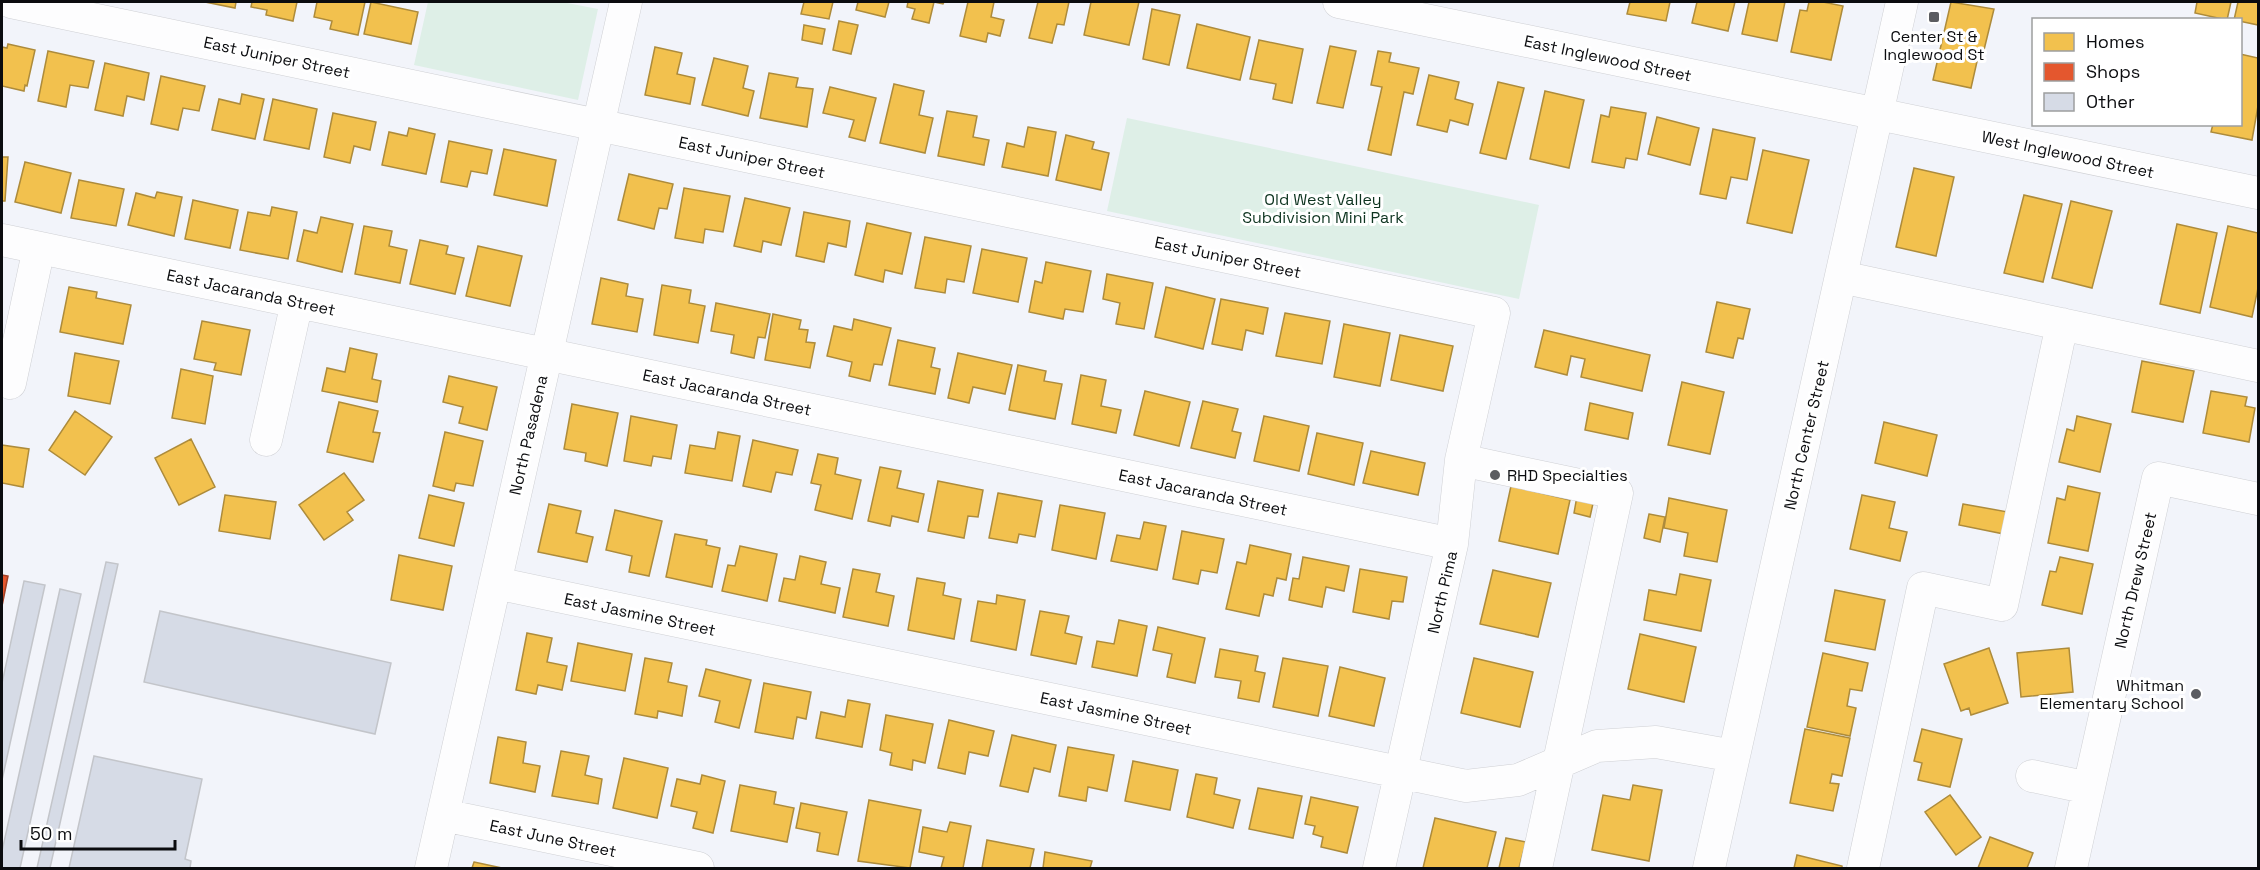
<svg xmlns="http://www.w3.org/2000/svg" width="2260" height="870" font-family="'Space Grotesk',sans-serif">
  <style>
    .green { fill: #deefe7 }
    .homes { fill: #f2c14e; stroke: #ad8b3b; stroke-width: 1.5 }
    .shops { fill: #e4572e; stroke: #a34025; stroke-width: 1.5 }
    .building { fill: #d6dbe6; stroke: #c3c5ca; stroke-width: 1.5 }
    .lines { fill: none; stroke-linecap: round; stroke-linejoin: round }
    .minor-casing { stroke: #cfd0d4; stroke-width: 33 }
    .minor { stroke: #fdfdfe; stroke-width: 32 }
    .poi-dot { fill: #5c5d61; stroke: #fff; stroke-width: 2 }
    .labels { text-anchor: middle; stroke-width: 6; stroke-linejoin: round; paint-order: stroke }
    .poi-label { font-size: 16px; fill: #0b0c0f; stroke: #fff }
    .street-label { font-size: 16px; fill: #0b0c0f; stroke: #fff }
    .park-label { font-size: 16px; fill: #0e3420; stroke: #fff }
  </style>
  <rect width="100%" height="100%" fill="#f2f4fa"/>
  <path class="green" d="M428,2H562L598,9L578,100L414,65Z
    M1127,118L1539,205L1519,299L1107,211Z"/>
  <path class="homes" d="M205,2H236L235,8Z
    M252,2H297L293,21L266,15L267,10L251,7Z
    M317,2H365L358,35L330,29L332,21L314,17Z
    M371,2L418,12L411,44L364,34Z
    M804,2H833L829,19L801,14Z
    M858,2H889L885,17L856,10Z
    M908,2H944L943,4L934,2L929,23L912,19L915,9L907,7Z
    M968,2H994L991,17L1004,20L1000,36L988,33L986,42L960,36Z
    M1038,2H1069L1064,25L1057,24L1052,43L1029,38Z
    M1091,2H1139L1129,45L1084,35Z
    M1630,2H1670L1666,21L1627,14Z
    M1697,2H1735L1728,31L1692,23Z
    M1749,2H1785L1777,41L1742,34Z
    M1809,2H1823L1843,6L1831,60L1791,52L1800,10L1807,11Z
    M1951,2L1994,9L1982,58L1978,57L1971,88L1933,80Z
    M2197,2H2231L2227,20L2195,13Z
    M2238,2H2258V25L2234,20Z
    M1152,9L1180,15L1169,65L1143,59Z
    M839,21L858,25L851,54L833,50Z
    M1197,24L1250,37L1240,80L1187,68Z
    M804,25L825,29L822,44L802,40Z
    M1259,40L1303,49L1292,103L1273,99L1276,84L1250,79Z
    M8,44L35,50L27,86L25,85L24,91L2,86V47L7,48Z
    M1330,46L1356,51L1343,108L1317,103Z
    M655,47L682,53L677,74L695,78L690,104L645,95Z
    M48,51L94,61L88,88L70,85L66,107L38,101Z
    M1378,51L1391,53L1389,62L1419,68L1413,94L1404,92L1391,155L1368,150L1382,87L1371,85Z
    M2240,54L2258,58V106L2252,140L2211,132L2213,124H2240Z
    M714,58L748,66L743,88L754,91L748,116L702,105Z
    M105,63L149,73L144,100L127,96L123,116L95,110Z
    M769,73L798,78L796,87L813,89L807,127L760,118Z
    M1429,75L1459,82L1455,99L1473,104L1468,125L1450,120L1447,132L1417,125Z
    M161,76L205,86L199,111L183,108L178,130L151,124Z
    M1498,82L1524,88L1506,159L1480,153Z
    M894,84L924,91L919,115L933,118L925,153L880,143Z
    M830,87L876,98L865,141L849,137L854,120L823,113Z
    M1545,91L1584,100L1569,168L1530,159Z
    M242,94L264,99L255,139L212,130L219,99L240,104Z
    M273,99L317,109L309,149L264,140Z
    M1611,107L1646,113L1637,160L1626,158L1624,168L1592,162L1601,115L1609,117Z
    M947,111L977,116L973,137L989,140L984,165L938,156Z
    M333,113L376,122L370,150L354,146L350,163L324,157Z
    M1657,117L1699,128L1690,165L1648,154Z
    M1028,127L1056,132L1048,176L1002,167L1007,143L1024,147Z
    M409,128L435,134L426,174L382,165L389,132L407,136Z
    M1713,129L1755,138L1747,180L1731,177L1726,199L1700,194Z
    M1066,135L1094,142L1092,149L1109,153L1101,190L1056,180Z
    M449,141L492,150L487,174L471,171L467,187L441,182Z
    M504,149L556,160L547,206L494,195Z
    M1763,150L1809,160L1792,233L1747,223Z
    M2,157H8L5,201H2Z
    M25,162L71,173L61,213L15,202Z
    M1914,168L1954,177L1936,256L1896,247Z
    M629,174L673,184L667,209L659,208L654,229L618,220Z
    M79,180L124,189L116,226L71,218Z
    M684,188L730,196L723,232L705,229L703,243L675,238Z
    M157,192L182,197L174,236L128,225L136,193L155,198Z
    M2024,195L2062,204L2043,282L2004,273Z
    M745,198L790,208L781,245L763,241L761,252L734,246Z
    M193,200L238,210L230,248L185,239Z
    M2071,201L2112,211L2092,288L2052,278Z
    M272,207L297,212L288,259L240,250L248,212L270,216Z
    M804,212L850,221L846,247L828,243L824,262L796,256Z
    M321,217L353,224L342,272L297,261L304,230L317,233Z
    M867,223L911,233L902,274L885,270L883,282L855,275Z
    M2177,224L2217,233L2200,313L2160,304Z
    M364,226L392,231L389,246L407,250L400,283L355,274Z
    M2228,226L2258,233V288L2252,317L2210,307Z
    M925,237L971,246L964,282L947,279L945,293L915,288Z
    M420,240L448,246L446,254L464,258L455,294L410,284Z
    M478,246L522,256L510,306L466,296Z
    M982,249L1027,258L1018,302L973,293Z
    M1046,262L1091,271L1083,312L1065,309L1063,319L1029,312L1035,281L1042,283Z
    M1107,274L1153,283L1144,329L1116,324L1120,303L1103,299Z
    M601,278L628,284L626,296L643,299L637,332L592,324Z
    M662,285L691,290L689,303L705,306L698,343L654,335Z
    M69,287L97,292L96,298L131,305L123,344L60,332Z
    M1166,287L1215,299L1203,349L1155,337Z
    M1221,299L1268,308L1263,334L1246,330L1242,350L1212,344Z
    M1717,302L1750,309L1743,339L1738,338L1733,358L1706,352Z
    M716,303L770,314L765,338L758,337L754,358L731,353L734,335L711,331Z
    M1285,313L1330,321L1322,364L1276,356Z
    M773,314L801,320L799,329L808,330L806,342L815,343L810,368L765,360Z
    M854,319L891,328L882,365L874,364L870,381L849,376L852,362L827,356L834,326L852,330Z
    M202,321L250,330L241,375L214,370L216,363L194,359Z
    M1344,324L1390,333L1380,386L1334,377Z
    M1544,330L1650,355L1642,391L1581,377L1585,359L1571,356L1567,375L1535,367Z
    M1400,335L1453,346L1443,391L1391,380Z
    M898,340L935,348L931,367L940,369L935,394L889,385Z
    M350,348L377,354L372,379L381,381L377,402L322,391L327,368L345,372Z
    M75,353L119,361L110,404L68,396Z
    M958,353L1012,365L1005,394L973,387L969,403L948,398Z
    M2142,361L2194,371L2183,422L2132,412Z
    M1018,365L1046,371L1044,381L1062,384L1055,419L1009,410Z
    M181,369L213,376L205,424L172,418Z
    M1081,375L1106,380L1101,406L1121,410L1116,433L1072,424Z
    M449,376L497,387L487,430L459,423L463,407L443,402Z
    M1682,382L1724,392L1710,454L1668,445Z
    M1145,391L1190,402L1179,446L1134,435Z
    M2211,391L2247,397L2245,406L2255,408L2249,442L2203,433Z
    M1203,401L1238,409L1232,431L1241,433L1235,458L1191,448Z
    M339,402L378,411L373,432L380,433L373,462L327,452Z
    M1590,403L1633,413L1628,439L1585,430Z
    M572,404L618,413L607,466L585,461L586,453L564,449Z
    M75,411L112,437L85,475L49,450Z
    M631,416L677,425L671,459L653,456L651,466L624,461Z
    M1264,416L1309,426L1299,471L1254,461Z
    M2077,416L2111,424L2100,472L2059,462L2067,429L2074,431Z
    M1884,422L1937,435L1927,476L1875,463Z
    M445,432L483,441L473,486L456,483L454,491L433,486Z
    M718,432L740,436L732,481L685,473L690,445L715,449Z
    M1317,433L1363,443L1354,485L1308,474Z
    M191,439L215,487L179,505L155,458Z
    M753,440L798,450L792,475L776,472L771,492L743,486Z
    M2,445L29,449L23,487L2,483Z
    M1371,451L1425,463L1418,495L1363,483Z
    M818,454L838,458L835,474L861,480L852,519L815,510L821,485L811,483Z
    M880,467L901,471L897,488L924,494L918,522L892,516L890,526L868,521Z
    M344,473L364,500L347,512L353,520L324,540L299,505Z
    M938,481L983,490L978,517L968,516L964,538L928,531Z
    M1511,486L1570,500L1558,554L1499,541Z
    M2068,486L2100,493L2088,551L2048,543L2057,498L2065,500Z
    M998,493L1042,501L1035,537L1019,534L1017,543L989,538Z
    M225,495L276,502L270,539L219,531Z
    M429,495L464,503L454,546L419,538Z
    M1862,495L1895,502L1889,528L1907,532L1900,561L1850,549Z
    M1577,496L1594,499L1590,517L1574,513Z
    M1669,498L1727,510L1717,562L1684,556L1688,533L1664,528Z
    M549,504L581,511L576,533L593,537L587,562L538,552Z
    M1963,504L2008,512L2004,534L1959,525Z
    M1060,505L1105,513L1096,559L1052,550Z
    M615,510L662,521L649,576L629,572L632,556L606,550Z
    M1649,514L1665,517L1660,542L1644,538Z
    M1144,522L1166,526L1157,570L1111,561L1117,535L1140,539Z
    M1182,531L1224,539L1217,573L1201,570L1198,584L1173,579Z
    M675,534L707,540L706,545L720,548L712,587L666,577Z
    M1250,545L1291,554L1286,580L1277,578L1273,596L1264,594L1259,616L1226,609L1237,562L1246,564Z
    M740,546L777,554L767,601L722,591L728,565L735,566Z
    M399,555L452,566L443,610L391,600Z
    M800,556L826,562L821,584L840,588L835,613L779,601L784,578L795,580Z
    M1303,557L1349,566L1344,591L1326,587L1322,607L1289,600L1293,578L1299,579Z
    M2060,557L2093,564L2082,614L2042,605L2050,571L2056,572Z
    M853,569L880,574L876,592L894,596L888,626L843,617Z
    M1360,569L1407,577L1403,602L1392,601L1389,619L1353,612Z
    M1493,570L1551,583L1538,637L1480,624Z
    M1680,574L1711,580L1701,631L1644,620L1649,590L1676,595Z
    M917,578L945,583L943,595L961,599L954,639L908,630Z
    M1835,590L1885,600L1875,650L1825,641Z
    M997,595L1025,600L1016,650L971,641L978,601L996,604Z
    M1040,611L1069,616L1065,633L1082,637L1076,664L1031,655Z
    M1119,620L1147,626L1137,676L1092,667L1097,641L1114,644Z
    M1158,627L1205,638L1195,683L1167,677L1172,654L1153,650Z
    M527,633L552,638L547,662L567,666L562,690L538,685L536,694L516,690Z
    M1640,634L1696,647L1684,702L1628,689Z
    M578,643L632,654L625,691L571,681Z
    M1989,648L2008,703L1971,715L1969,708L1961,711L1944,664Z
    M2069,648L2073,692L2021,697L2017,653Z
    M1220,649L1258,656L1255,671L1265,673L1259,702L1238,698L1241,681L1215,677Z
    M1823,653L1868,663L1862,691L1850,689L1847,706L1856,708L1850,736L1807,727Z
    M645,658L672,663L668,682L687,686L682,716L658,711L657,718L635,714Z
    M1283,658L1328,666L1318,716L1273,707Z
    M1474,658L1533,672L1520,727L1461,713Z
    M1340,667L1385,678L1374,726L1329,716Z
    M706,669L751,680L739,728L715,722L720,701L699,696Z
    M764,683L811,692L806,719L797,717L793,739L755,732Z
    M848,700L870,704L862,747L816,738L821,712L845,717Z
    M886,715L933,724L925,763L913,760L912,770L890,765L892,753L880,750Z
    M949,720L994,731L988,756L969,752L965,774L938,768Z
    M1805,729L1850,738L1842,776L1832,774L1830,783L1839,784L1833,811L1790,803Z
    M1922,729L1962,739L1950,787L1918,780L1922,763L1914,761Z
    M1012,735L1056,745L1050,772L1034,768L1028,792L1000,786Z
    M498,737L526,742L523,763L540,766L535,792L490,783Z
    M1068,747L1114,755L1107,791L1088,787L1086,801L1059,796Z
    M561,751L589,756L585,775L602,779L598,804L552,796Z
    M624,758L668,768L657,818L613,808Z
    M1133,761L1178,770L1170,810L1125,801Z
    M1196,774L1217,778L1214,794L1240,800L1233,828L1187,817Z
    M702,775L725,781L713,833L693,828L697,812L671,806L677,779L700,784Z
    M740,785L776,792L774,804L794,808L787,842L731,831Z
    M1633,785L1662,790L1649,861L1592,850L1603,795L1630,800Z
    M1258,788L1302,796L1293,838L1249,829Z
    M1950,795L1981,837L1956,855L1925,812Z
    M1311,797L1358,807L1347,853L1321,847L1323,837L1313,834L1315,826L1305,824Z
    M869,800L921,810L910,868L858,861Z
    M801,803L847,812L838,855L817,851L820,833L796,828Z
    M1435,818L1496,832L1487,868H1423Z
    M950,822L971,826L963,868H941L944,857L919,852L923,827L947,832Z
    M1990,837L2033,853L2027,868H1978Z
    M1506,838L1526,842L1519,868H1499Z
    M987,840L1034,849L1030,868H982Z
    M1045,852L1092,861L1090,868H1043Z
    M1797,855L1842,866V868H1794Z
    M474,862L502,868H472Z"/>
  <path class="shops" d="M2,575L8,576L2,606Z"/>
  <path class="building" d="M106,562L118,564L50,868H37Z
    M24,581L45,585L2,780V683Z
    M60,589L81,594L20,868H2V851Z
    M160,611L391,663L375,734L144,682Z
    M94,756L202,779L185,859L191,861L190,868H69Z"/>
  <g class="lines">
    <g class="minor-casing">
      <path id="minor" d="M11,2L1494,313L1461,460L1452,544L1379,868
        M1339,2L2258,193
        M2,240L1452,544
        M1841,277L2258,366
        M10,383L39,248
        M266,440L297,302
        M1461,460L1617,493L1536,868
        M495,583L1466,786L1518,780L1597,746L1656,742L1734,756
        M2032,776L2089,788
        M443,815L698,868
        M431,868L626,2
        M1709,868L1902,2
        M1863,868L1923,588L2002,605L2062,324
        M2071,868L2158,478L2258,499"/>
    </g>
    <use href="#minor" class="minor"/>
  </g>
  <g class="poi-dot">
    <rect x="1928" y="11" width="12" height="12" rx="3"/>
    <circle cx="1495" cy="475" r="6"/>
    <circle cx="2196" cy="694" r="6"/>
  </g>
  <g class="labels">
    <g class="poi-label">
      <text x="1934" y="42">Center St &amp;<tspan x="1934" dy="18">Inglewood St</tspan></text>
      <text x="1507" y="481" text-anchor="start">RHD Specialties</text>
      <text x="2184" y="691" text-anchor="end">Whitman<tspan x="2184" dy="18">Elementary School</tspan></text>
    </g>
    <g class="street-label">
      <text transform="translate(277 57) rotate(12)" y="6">East Juniper Street</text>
      <text transform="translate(1608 58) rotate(12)" y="6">East Inglewood Street</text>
      <text transform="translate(2068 154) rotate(12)" y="6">West Inglewood Street</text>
      <text transform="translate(752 157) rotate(12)" y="6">East Juniper Street</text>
      <text transform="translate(1228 257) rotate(12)" y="6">East Juniper Street</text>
      <text transform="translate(251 292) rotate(12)" y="6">East Jacaranda Street</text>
      <text transform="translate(727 392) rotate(12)" y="6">East Jacaranda Street</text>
      <text transform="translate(528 435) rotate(-77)" y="6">North Pasadena</text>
      <text transform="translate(1806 435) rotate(-77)" y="6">North Center Street</text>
      <text transform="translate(1203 492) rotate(12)" y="6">East Jacaranda Street</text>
      <text transform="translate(2135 580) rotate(-77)" y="6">North Drew Street</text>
      <text transform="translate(1442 592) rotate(-77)" y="6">North Pima</text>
      <text transform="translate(640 614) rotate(12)" y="6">East Jasmine Street</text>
      <text transform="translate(1116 713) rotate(12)" y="6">East Jasmine Street</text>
      <text transform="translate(553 838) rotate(12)" y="6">East June Street</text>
    </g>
    <g class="park-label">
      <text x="1323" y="205">Old West Valley<tspan x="1323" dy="18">Subdivision Mini Park</tspan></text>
    </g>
  </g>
  <rect width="2260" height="870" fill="none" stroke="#0b0c0f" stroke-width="6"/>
  <rect x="2032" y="18" width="210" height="108" fill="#ffffff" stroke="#9d9e9f" stroke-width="1.5"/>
  <rect x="2044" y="33" width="30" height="18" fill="#f2c14e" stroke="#9d9e9f" stroke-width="1.5"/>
  <text x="2086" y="48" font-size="18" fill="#0b0c0f">Homes</text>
  <rect x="2044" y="63" width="30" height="18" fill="#e4572e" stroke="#9d9e9f" stroke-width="1.5"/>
  <text x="2086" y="78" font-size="18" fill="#0b0c0f">Shops</text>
  <rect x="2044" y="93" width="30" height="18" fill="#d6dbe6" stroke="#9d9e9f" stroke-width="1.5"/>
  <text x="2086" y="108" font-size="18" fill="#0b0c0f">Other</text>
  <path d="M21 840v9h154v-9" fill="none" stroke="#0b0c0f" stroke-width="3"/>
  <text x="30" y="840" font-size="18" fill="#0b0c0f" stroke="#ffffff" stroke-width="4.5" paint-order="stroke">50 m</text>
</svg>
